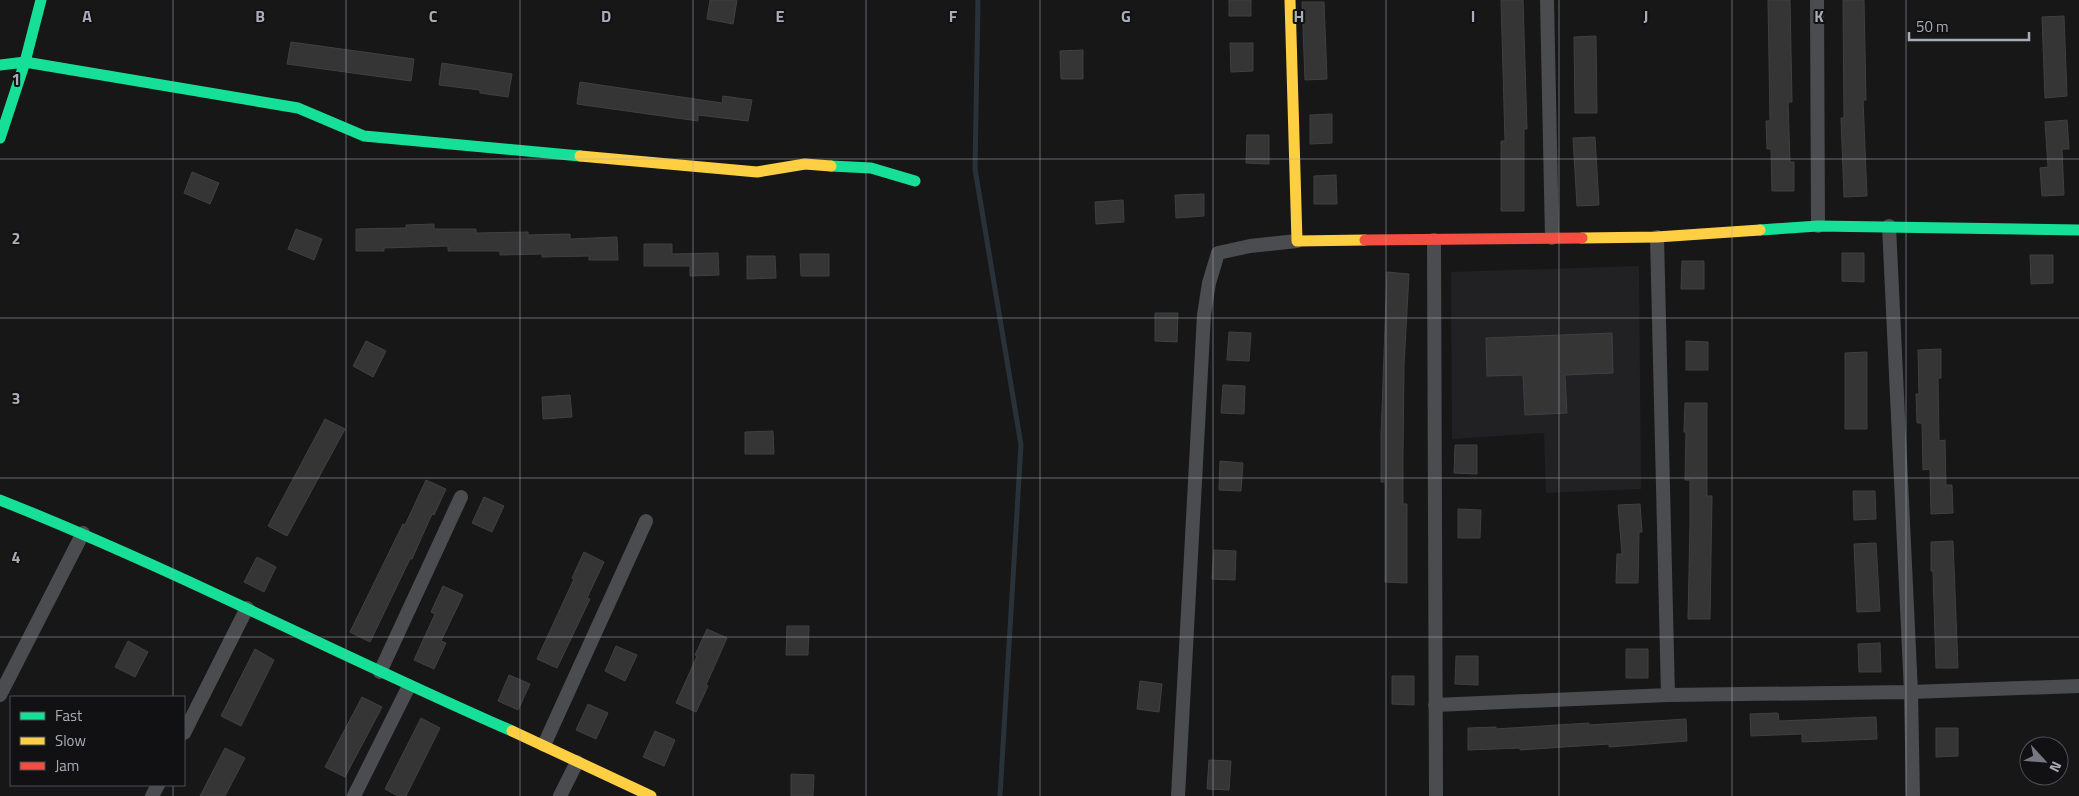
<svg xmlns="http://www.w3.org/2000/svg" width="2079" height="796" font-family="'Titillium Web',sans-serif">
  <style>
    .built { fill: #212123 }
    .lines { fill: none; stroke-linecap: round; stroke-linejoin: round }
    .stream { stroke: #2a3239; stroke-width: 5 }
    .building { fill: #353536; stroke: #3f4043 }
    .street { stroke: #4b4c50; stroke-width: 14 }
    .fast { stroke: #16e098; stroke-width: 11 }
    .slow { stroke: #ffcf43; stroke-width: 11 }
    .jam { stroke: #f24e42; stroke-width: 11 }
    .grid { fill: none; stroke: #a8adb8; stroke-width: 1; stroke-opacity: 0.55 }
    .grid-label { font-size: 16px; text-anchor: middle; font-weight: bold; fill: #a8adb8; stroke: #111113; stroke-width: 4; stroke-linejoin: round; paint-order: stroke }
  </style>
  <rect width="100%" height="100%" fill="#171717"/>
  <path class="built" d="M1639,266L1641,489L1546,493L1544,433L1452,439L1451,272Z"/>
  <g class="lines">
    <path class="stream" d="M978,0L975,169L1021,445L1000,796"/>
  </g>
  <path class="building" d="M710,0H737L733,24L707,19Z
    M1229,0H1251V16H1229Z
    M1501,0H1523L1527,129H1524V211H1501V141H1505Z
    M1768,0H1790L1792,102H1788L1790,162H1794V191H1772L1771,149H1767L1766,121H1770Z
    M1843,0H1864L1866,100H1863L1867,196L1844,197L1841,118H1844Z
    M1302,2H1324L1327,79L1305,80Z
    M2064,16L2067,96L2045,98L2042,17Z
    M1596,36L1597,113H1575L1574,37Z
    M291,42L414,59L411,81L287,64Z
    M1230,43H1253V71L1231,72Z
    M1083,50V79H1061L1060,51Z
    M442,63L512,74L508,97L480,93V90L439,85Z
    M580,82L722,103L723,96L752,100L748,121L698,115V121L577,104Z
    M1332,114V143L1310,144V115Z
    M2067,120L2069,149H2062L2064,195L2042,196L2040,168L2048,167L2045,122Z
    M1247,135H1269V164L1246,163Z
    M1595,137L1599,205L1577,206L1573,138Z
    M192,172L219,183L210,204L184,193Z
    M1336,175L1337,204H1314V176Z
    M1204,194V216L1176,218L1175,195Z
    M1123,200L1124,222L1096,224L1095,202Z
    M434,224V229H476V233L528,232V235L570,234V239L617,237L618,260H589V256L542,257V254L500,255V251H448V246L384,248V251H356V229L406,228V225Z
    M296,229L322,239L314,260L288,249Z
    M644,244H672V254L718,253L719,275L690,276V266H644Z
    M1842,253H1864V282L1842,281Z
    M800,254H829V276H801Z
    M2030,255H2053V283L2031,284Z
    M747,256H775L776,278L747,279Z
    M1682,261H1704V289H1681Z
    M1387,272L1409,274L1404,365L1403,454V504H1407V583L1385,582V482H1381V436Z
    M1155,313H1178L1177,342L1155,341Z
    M1229,332L1251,333L1249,361L1227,360Z
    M1612,333L1613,373L1565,375L1567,413L1525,415L1523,375L1487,376L1486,338Z
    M366,341L386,351L373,377L353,366Z
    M1686,341L1708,342V370H1686Z
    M1941,349V378H1938L1939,441L1945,440L1946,485H1952L1953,513L1931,514L1930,469L1923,470L1922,423H1917L1916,394H1919L1918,350Z
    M1867,352V429H1845V353Z
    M1223,385L1245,386L1244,414L1221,413Z
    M570,395L572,417L543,419L542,397Z
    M1685,403H1707V496H1712L1710,619H1688L1690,524V480H1685L1686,432H1684Z
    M325,419L345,429L287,536L268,526Z
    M773,431L774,454H745V432Z
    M1455,445H1477V474L1454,473Z
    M1220,461L1243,463L1241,491L1219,490Z
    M426,480L446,489L434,515L432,514L412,559H410L370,642L350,632L403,524L405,525Z
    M1853,491H1875L1876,519L1854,520Z
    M484,497L504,506L492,532L472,523Z
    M1640,504L1642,532H1639L1638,583H1616L1617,554H1622L1618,505Z
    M1458,509L1481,510L1480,538H1458Z
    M1953,541L1958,668H1936L1933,571H1931V542Z
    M1876,543L1880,611L1857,612L1854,544Z
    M1214,550L1236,551L1235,580L1212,579Z
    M584,552L604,562L587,598L590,599L557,668L537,659L574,579L572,578Z
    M257,557L276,567L264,592L244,582Z
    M443,586L463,595L441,641L446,643L434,669L414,660L435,614L431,612Z
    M787,626H809L808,655H786Z
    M707,629L727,638L706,685L708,686L696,712L676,703L697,656L695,655Z
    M128,641L148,652L135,677L115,667Z
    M1880,643L1881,672H1859L1858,644Z
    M616,646L637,655L625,681L605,671Z
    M255,649L274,660L241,726L221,716Z
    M1626,649H1648V678H1626Z
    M1456,656H1478V685L1455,684Z
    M509,675L530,684L518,710L498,701Z
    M1392,676H1414V705L1392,704Z
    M1140,681L1162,684L1159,712L1137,709Z
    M362,697L382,707L345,777L325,767Z
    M588,704L608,713L596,739L576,730Z
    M1778,713L1779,721L1876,717L1877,739L1802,742V734L1751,736L1750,714Z
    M421,718L440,728L406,796H398L385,789Z
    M1686,719L1687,741L1609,747V744L1520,750V748L1468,750V728L1496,727V729L1589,723V725Z
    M1936,728H1958V756L1936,757Z
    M655,731L675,740L664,766L643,757Z
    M225,748L245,758L225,796H200Z
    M1209,760L1231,761L1229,790L1207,789Z
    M791,774L814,775L813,796H791Z"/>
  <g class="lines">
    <path class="street" d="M1547,0L1552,238
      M1817,0L1818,226
      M1889,226L1911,692L1913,796
      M1657,237L1668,695
      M1434,240L1436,796
      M380,672L461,497
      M0,695L83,533
      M1435,705L1668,695L1911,692L2079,686
      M184,733L247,608
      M544,745L646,521
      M152,796L158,785
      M354,796L409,686
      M560,796L577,762
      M1178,796L1204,315L1209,283L1218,253L1250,246L1297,241"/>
    <path class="fast" d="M0,65L25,62L298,108L364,136L580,156
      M0,138L25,62L41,0
      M831,166L871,168L915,181
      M1760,230L1818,226L2079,230
      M0,500C174,569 340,656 512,731"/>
    <path class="slow" d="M1290,0L1297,241L1365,240
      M580,156L757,172L805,164L831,166
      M1582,238L1657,237L1760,230
      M512,731L651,796"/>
    <path class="jam" d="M1365,240L1582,238"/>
  </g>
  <path class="grid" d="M173,0V697M346,0V796M520,0V796M693,0V796M866,0V796M1040,0V796M1213,0V796M1386,0V796M1559,0V796M1732,0V796M1906,0V796M0,159H2079M0,318H2079M0,478H2079M0,637H2079M173,785V796"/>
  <g class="grid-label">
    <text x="87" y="22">A</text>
    <text x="260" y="22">B</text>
    <text x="433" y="22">C</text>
    <text x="606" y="22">D</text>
    <text x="780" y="22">E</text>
    <text x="953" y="22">F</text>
    <text x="1126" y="22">G</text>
    <text x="1299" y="22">H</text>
    <text x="1473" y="22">I</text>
    <text x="1646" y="22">J</text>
    <text x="1819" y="22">K</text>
    <text x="16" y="85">1</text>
    <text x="16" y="244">2</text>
    <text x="16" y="404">3</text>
    <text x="16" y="563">4</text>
  </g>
  <rect x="10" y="696" width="175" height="90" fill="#111113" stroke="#4d4f55"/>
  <rect x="20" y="712" width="25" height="8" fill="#16e098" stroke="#4d4f55"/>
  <text x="55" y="721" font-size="15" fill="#a8adb8">Fast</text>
  <rect x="20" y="737" width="25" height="8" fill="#ffcf43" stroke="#4d4f55"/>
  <text x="55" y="746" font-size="15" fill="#a8adb8">Slow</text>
  <rect x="20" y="762" width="25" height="8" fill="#f24e42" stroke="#4d4f55"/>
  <text x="55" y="771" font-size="15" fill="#a8adb8">Jam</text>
  <g transform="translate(2044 761) rotate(116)"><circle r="24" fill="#111113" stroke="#4d4f55"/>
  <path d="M0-4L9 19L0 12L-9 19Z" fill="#757880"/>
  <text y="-8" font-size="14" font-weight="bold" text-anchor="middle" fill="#a8adb8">N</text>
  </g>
  <path d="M1909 32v8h120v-8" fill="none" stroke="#a8adb8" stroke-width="2.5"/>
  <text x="1916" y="32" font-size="15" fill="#a8adb8" stroke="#111113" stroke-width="4" paint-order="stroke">50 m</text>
</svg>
